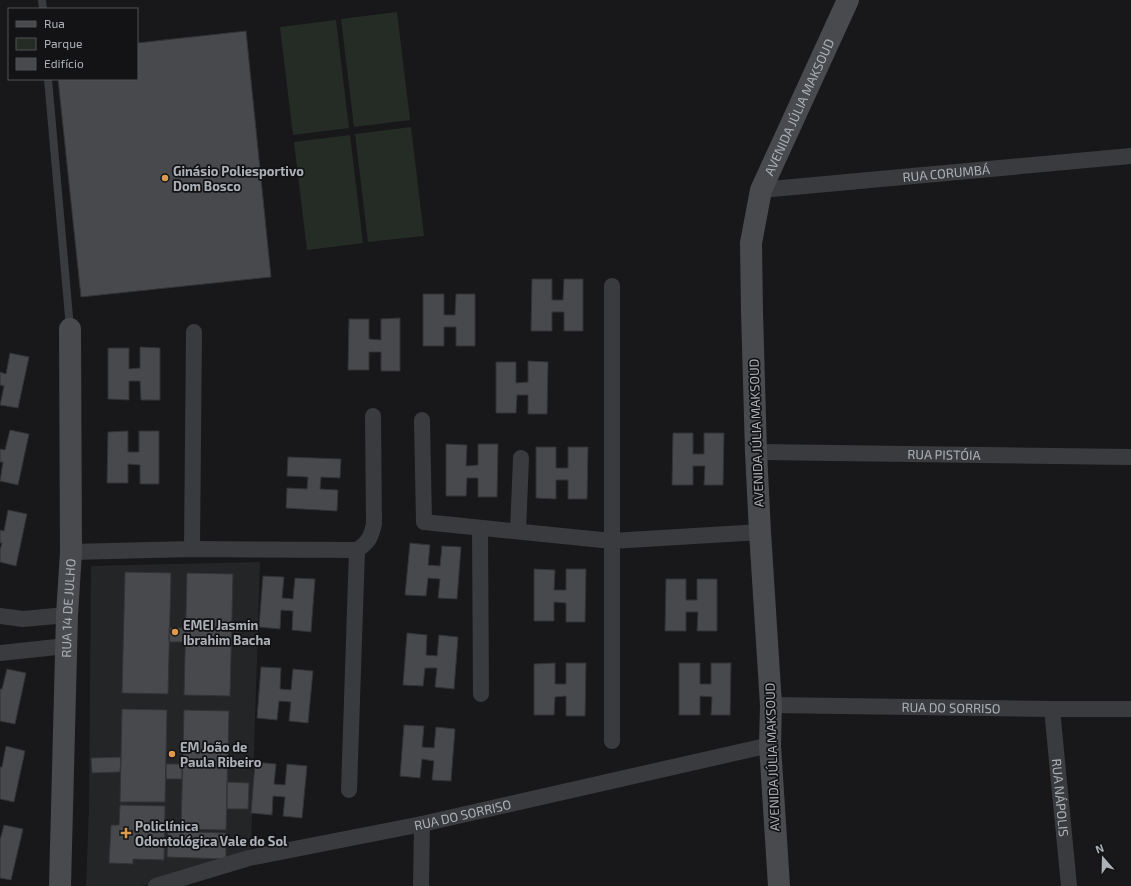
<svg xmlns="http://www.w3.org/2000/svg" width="1131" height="886" font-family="'Exo 2',sans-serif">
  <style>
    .built { fill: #242527 }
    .green { fill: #252c25 }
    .building { fill: #47494c; stroke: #323336 }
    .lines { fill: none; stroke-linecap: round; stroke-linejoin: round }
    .lane { stroke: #3a3b3e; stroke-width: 8 }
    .street { stroke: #3a3b3e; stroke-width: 16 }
    .secondary { stroke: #484a4e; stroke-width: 22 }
    .poi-dot { fill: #dd994c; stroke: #131315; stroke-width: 1.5 }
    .labels { text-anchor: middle; stroke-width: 3.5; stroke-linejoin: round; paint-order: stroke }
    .street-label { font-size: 13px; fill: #acb1b8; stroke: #131315 }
    .poi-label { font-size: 13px; font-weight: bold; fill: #acb1b8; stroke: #131315; text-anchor: start }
  </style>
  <rect width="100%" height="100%" fill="#18181a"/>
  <path class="built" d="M260,562L251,849L163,881L142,886H86L89,806L91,566Z"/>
  <path class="green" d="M397,12L410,120L354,127L341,19Z
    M336,20L349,128L293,135L280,27Z
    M411,127L424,236L368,242L355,134Z
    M350,135L363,243L307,250L294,142Z"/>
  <path class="building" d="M246,31L271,277L81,297L58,79H137V43Z
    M532,279H552V300H563L564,279H583V331H564V312H552V331H531Z
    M423,294H444V315H455L456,294H475V346H456V327H444V346H423Z
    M400,318V371H381V352H369V370H348L349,319H369V339L381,340V319Z
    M140,347L160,348V400H141L140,381H129V400L108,399V348H129V369L140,368Z
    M10,353L29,357L18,408L0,405L4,386L0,385V372L6,374Z
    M528,361L548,362L547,414H528V395H517L516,413H496V362H516V383L528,382Z
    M10,430L29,434L18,485L0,481L3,462H0V449L5,450Z
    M128,431V452H139V431H159V484H140V465L128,464V483H107L108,432Z
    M673,433H693V454H704V433H724L723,485H704L705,466H693V485H672Z
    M446,444L467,445L466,466L478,465V444H498L497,497H478V478H467L466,496H446Z
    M536,447H556V468H568V447H588L587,499H568V480H556V499L536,498Z
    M288,457L341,459L340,478L321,477L320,489L338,490L337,511L286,508L287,488L307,489L308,477L287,476Z
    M8,510L27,514L16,566L0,562V550L2,543H0V530L4,531Z
    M410,543L430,545L428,565L440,566L442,546L461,547L457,599L438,598L440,579L428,578L426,596L405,595Z
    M534,569L555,570L554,590H566V569H586L585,622H566V603L554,602V621H534Z
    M125,572L171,573L168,694L122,693Z
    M187,573L233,574L230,696L184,695Z
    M263,576L284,577L282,598L293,599L295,578L315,579L311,632L292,630L293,611L281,610L280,629L259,627Z
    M666,579H686V600H697V579H717V631H697L698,612H686V631H665Z
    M169,628H186L185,642H169Z
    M407,633L427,635L426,655L437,656L439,635L458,637L454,689L435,687L437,668H425L423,686L403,685Z
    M555,663V684H566V663H586L585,716H566V696L555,697L554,715H534V664Z
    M679,663H700V684H711V663H731L730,715H711L712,697L700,696V715H679Z
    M261,667L281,668L280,689L291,690L293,669L313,671L308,723L289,721L291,702L279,701L277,720L257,718Z
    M7,669L26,673L15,724L0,721V689H2Z
    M122,709L167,710L165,802H120Z
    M184,710L229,711L226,830L181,829Z
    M404,725L424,726L422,747L434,748L436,727L455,729L451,781L432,780L434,761L422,759L420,778L400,776Z
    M6,746L25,751L14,802L0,799V767H2Z
    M121,757L120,772L92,773L91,758Z
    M255,762L276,764L274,784L285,785L287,764L307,766L302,818L283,816L285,797L273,796L272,815L251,813Z
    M166,764H182V779H166Z
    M227,782L249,783L248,809H227Z
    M120,805L165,806L164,860L133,859V864L109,863L111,825H119Z
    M4,825L23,829L11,880L0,878V840Z
    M168,831L226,833V859L167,857Z"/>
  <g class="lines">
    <path class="lane" d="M42,0L43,9
      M48,79L70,328"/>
    <g class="street">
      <path id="s1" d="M761,190L1131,156"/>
      <path d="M612,286V741"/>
      <path d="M422,420L424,522L612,541L760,532"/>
      <path id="s2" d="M756,452L1131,457"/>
      <path d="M480,528L481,694"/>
      <path d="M518,531L521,458"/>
      <path d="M192,549L194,332"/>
      <path d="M71,552L192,549L357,550C369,542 371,537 374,524L373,416"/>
      <path d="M0,616L23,619L67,615"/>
      <path d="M0,653L66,646"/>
      <path id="s3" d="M771,705L1052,709H1131"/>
      <path id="s4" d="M1052,709L1069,886"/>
      <path d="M349,790L357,550"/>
      <path id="s5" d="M156,886L249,858L422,824L770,745"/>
      <path d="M421,886L422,824"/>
    </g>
    <g class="secondary">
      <path id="s6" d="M60,886L67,615L71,552L70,329"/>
      <path id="s7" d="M779,886L770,745L771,705L760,532L756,452L752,312L751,243L761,190L848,0"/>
    </g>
  </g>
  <g class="poi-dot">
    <circle cx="165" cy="178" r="4"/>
    <circle cx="175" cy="632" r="4"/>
    <circle cx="172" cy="754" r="4"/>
    <path d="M124 827h4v4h4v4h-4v4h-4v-4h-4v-4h4z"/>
  </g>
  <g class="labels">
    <g class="street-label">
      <text dy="5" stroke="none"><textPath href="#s7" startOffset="789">AVENIDA JÚLIA MAKSOUD</textPath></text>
      <text dy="5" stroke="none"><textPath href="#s1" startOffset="186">RUA CORUMBÁ</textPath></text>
      <text transform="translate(756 433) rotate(-92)" y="5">AVENIDA JÚLIA MAKSOUD</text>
      <text dy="5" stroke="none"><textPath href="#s2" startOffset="188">RUA PISTÓIA</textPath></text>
      <text dy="5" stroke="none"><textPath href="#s6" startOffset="278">RUA 14 DE JULHO</textPath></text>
      <text dy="5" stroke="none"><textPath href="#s3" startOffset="180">RUA DO SORRISO</textPath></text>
      <text transform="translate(772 757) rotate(-92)" y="5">AVENIDA JÚLIA MAKSOUD</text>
      <text dy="5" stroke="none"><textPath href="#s4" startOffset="89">RUA NÁPOLIS</textPath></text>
      <text dy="5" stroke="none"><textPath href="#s5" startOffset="315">RUA DO SORRISO</textPath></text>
    </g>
    <g class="poi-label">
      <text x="173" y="176">Ginásio Poliesportivo<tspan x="173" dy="15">Dom Bosco</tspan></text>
      <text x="183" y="630">EMEI Jasmin<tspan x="183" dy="15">Ibrahim Bacha</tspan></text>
      <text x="180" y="752">EM João de<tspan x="180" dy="15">Paula Ribeiro</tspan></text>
      <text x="135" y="831">Policlínica<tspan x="135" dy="15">Odontológica Vale do Sol</tspan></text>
    </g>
  </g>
  <rect x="8" y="8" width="130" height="72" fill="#131315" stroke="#505256"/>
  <rect x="16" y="21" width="20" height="6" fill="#484a4e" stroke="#505256"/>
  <text x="44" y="28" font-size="12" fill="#acb1b8">Rua</text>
  <rect x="16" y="38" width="20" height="12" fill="#252c25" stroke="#505256"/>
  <text x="44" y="48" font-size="12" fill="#acb1b8">Parque</text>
  <rect x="16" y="58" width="20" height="12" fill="#47494c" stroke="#505256"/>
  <text x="44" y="68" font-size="12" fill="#acb1b8">Edifício</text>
  <g transform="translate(1103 858) rotate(340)" stroke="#131315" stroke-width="3" paint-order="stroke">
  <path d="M0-3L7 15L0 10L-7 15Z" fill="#acb1b8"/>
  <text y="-6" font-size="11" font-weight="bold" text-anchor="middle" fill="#acb1b8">N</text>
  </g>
</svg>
